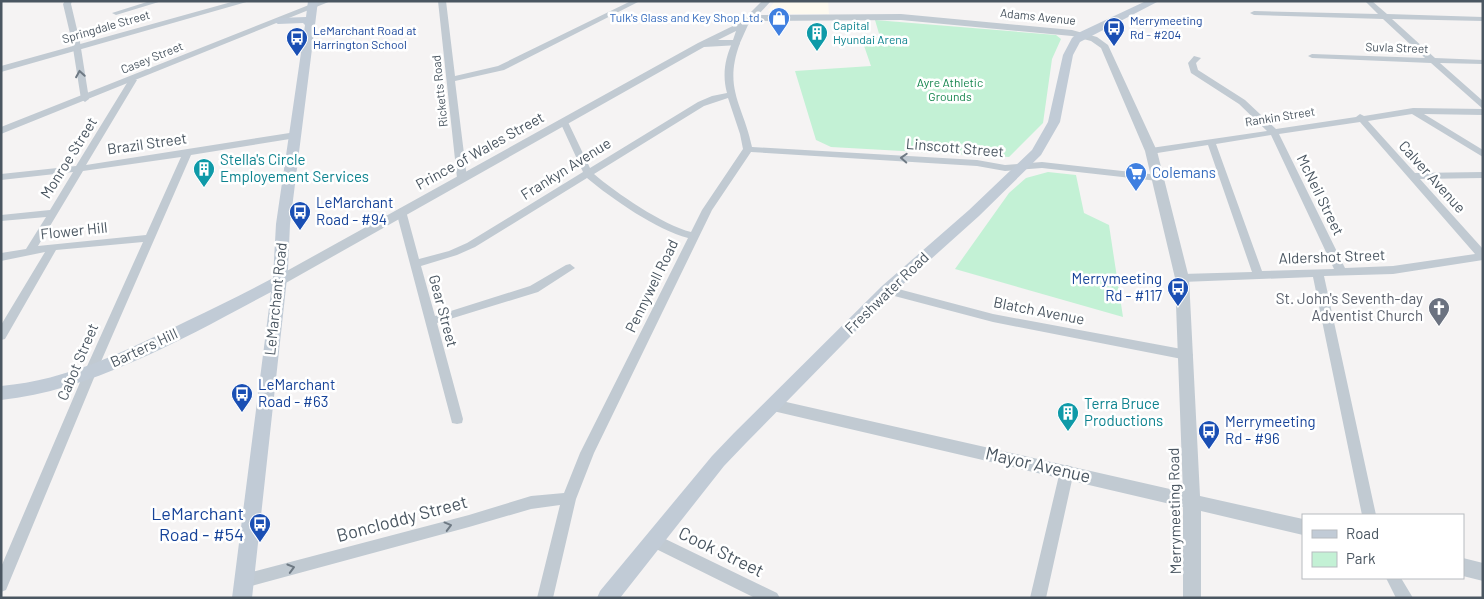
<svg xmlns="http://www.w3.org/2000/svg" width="1484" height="599" font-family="Barlow,sans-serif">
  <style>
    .commercial { fill: #fdf9ef }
    .green { fill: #c3f1d5 }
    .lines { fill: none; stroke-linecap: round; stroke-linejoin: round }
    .minor { fill: #c1cad2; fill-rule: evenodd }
    .tertiary { fill: #c1cad2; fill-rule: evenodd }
    .secondary { fill: #c1cbd6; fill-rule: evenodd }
    .oneway { stroke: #6e7983 }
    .labels { text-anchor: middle; stroke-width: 5; stroke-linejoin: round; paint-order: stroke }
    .far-street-label { font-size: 12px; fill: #4a5661; stroke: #fff }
    .far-shop-label { font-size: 12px; fill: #366cbe; stroke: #fff; text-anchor: end }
    .far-transit-label { font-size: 12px; fill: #164399; stroke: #fff; text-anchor: start }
    .far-culture-label { font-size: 12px; fill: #0d838f; stroke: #fff; text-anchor: start }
    .far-park-label { font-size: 12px; fill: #17864f; stroke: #fff }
    .street-label { font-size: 15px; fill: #4a5661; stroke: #fff }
    .culture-label { font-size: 15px; fill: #0d838f; stroke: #fff; text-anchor: start }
    .shop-label { font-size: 15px; fill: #366cbe; stroke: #fff; text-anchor: start }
    .transit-label { font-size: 15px; fill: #164399; stroke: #fff; text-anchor: start }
    .worship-label { font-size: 15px; fill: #5b616d; stroke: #fff; text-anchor: end }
    .near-street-label { font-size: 18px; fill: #4a5661; stroke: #fff }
    .near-transit-label { font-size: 18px; fill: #164399; stroke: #fff; text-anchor: end }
  </style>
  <rect width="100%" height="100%" fill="#f5f3f3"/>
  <path class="commercial" d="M775,1H828L829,14H773L768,10Z"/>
  <path class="green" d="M875,20L1056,35L1061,39L1052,59L1043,123L1009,157L831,147L816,140L795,71L871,66L861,37H880Z
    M1048,172L1076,175L1084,213L1109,225L1123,317L955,269L1009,193L1026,178Z"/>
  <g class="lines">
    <path class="minor" d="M65,1H72L71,4L80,42L89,99L85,102L81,99L72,42L63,4Z
      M150,1H162L116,15L112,13Z
      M438,1H446L455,76L498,66L631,1H640L504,70L455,81L467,178L462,181L457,178Z
      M1365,1H1372L1387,14L1483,17V21L1392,19L1435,58L1483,60V64L1440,63L1483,101V109L1431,63L1312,58L1308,56L1312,54L1425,58L1383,19L1254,15L1250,13L1254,11L1378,14Z
      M733,41L740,43C723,89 743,104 752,147L977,160L1005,165L1042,162L1158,175L1163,178L1158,181L1042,168L1005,171L977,166L751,152L712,210L594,453L576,499L553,598H537L560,505L531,509L469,527L244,588L239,586L236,581L239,576L244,574L469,515L531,496L564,493L580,453L688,238C657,230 612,199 587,178L475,247L457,255L421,266L435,316L530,286L566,265L570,264L575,268L538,292L437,323L463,419L462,423L457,424L452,423L451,419L396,211L401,208L406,211L419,259L449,251L467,243L583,172L560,122L561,120L564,119L568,122L590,168L698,102L712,96L727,93C722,75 725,58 733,41ZM728,98L740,134L743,149L702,210L691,232C663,225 616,193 594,174L704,106Z
      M1194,56L1201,58L1196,63L1198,70L1245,100L1276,129L1356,117L1360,114L1364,116L1413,108L1483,109V115L1424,114L1483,150V157L1412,114L1368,121L1415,173L1483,172V178L1420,179L1483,249V260L1393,274L1324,276L1376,515H1362L1313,277L1182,282L1177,278L1182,274L1252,272L1208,145L1151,154L1146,151L1151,148L1267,131L1239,104L1191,73L1188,63ZM1360,122L1475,254L1393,266L1345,268L1279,134ZM1271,135L1334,269L1262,271L1216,144Z
      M130,78L137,80L86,165L296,132L300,135L296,138L191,155L96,373L6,590L1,592V567L84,373L143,242L56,250L5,339L1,340V325L45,252L1,261V253L26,249L46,217L1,221V215L50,210L73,172L1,180V174L76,166ZM181,157L146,235L38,246L83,171Z
      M887,286L993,314L1187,350L1191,352L1193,355L1191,358L1187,360L993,322L883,293L881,290L883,287Z
      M1067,465L1072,467L1074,471L1046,598H1030L1060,471L1062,467Z
      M653,533L777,593L780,598H755L648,545L646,540L648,535Z
      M1386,578H1401L1413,598H1396Z"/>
    <path class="tertiary" d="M235,1H250L1,72V66Z
      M319,1H331L1,134V127Z
      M762,1H771L758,15L901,14L1072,30L1097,37L1108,45L1157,151L1189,278L1200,496L1303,519V535L1201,511V598H1183V507L773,411L768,409L765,405L768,401L773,399L1183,492L1175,278L1145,151L1101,48L1091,41L1072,36L901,20L753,21L748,25L739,45L704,47L284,284H274L272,281L274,278L698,43L741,22ZM736,31L733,40H718Z
      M1463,558L1483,563V581L1463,576Z"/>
    <path class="secondary" d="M308,1H318L290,224L288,269L252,598H232L271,292C188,336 95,390 1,400V386C69,380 127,350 187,321C216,307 245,293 273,278L276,224L305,25L303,23L278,24L273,21L278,18L306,17Z
      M1146,1H1159L1080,42L1073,55L1060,122L1041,155L979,216L892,294L746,443L724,466L620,598H597L600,591L712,456L734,433L882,286L969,210L1032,150L1048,122L1063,55L1072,38L1078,33Z"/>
  </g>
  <defs><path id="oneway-chevron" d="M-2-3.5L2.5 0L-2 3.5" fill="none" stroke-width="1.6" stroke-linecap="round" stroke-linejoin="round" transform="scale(1.25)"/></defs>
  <g class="oneway">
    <use href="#oneway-chevron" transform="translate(80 74) rotate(-99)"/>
    <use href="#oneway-chevron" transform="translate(904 158) rotate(-177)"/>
    <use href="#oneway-chevron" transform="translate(448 526) rotate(-15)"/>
    <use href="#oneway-chevron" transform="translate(291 568) rotate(-16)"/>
  </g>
  <defs>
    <g id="shop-pin" transform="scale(1.125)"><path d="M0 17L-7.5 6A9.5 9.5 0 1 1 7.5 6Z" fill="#3f7fe0" stroke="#fff"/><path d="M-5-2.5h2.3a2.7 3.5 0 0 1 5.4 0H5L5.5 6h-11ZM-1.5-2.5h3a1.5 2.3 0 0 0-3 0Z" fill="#fff"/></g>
    <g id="bus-pin" transform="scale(1.125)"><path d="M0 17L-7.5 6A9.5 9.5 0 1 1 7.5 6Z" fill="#1a4fb4" stroke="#fff"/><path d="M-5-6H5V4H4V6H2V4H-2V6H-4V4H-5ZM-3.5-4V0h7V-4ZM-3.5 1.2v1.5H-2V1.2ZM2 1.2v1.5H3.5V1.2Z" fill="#fff"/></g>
    <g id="building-pin" transform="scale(1.125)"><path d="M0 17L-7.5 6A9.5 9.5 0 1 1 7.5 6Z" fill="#0f9aa8" stroke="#fff"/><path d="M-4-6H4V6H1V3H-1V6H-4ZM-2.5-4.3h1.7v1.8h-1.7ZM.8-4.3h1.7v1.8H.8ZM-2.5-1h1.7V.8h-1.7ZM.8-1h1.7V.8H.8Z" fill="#fff"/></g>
    <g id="supermarket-pin" transform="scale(1.125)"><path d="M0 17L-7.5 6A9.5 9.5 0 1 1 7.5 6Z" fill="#3f7fe0" stroke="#fff"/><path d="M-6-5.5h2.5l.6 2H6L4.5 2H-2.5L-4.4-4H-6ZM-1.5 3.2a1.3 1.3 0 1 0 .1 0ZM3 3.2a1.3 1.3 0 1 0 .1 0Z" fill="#fff"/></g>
    <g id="church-pin" transform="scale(1.125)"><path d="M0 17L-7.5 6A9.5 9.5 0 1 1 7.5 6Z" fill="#6b7280" stroke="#fff"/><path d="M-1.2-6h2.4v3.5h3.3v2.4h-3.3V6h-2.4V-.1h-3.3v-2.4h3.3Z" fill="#fff"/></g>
  </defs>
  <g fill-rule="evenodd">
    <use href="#shop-pin" x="779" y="18"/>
    <use href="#bus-pin" x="1114" y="28"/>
    <use href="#building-pin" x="817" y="33"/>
    <use href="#bus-pin" x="297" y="38"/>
    <use href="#building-pin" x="204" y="169"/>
    <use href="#supermarket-pin" x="1136" y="173"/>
    <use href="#bus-pin" x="300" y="212"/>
    <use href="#bus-pin" x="1178" y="288"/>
    <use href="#church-pin" x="1439" y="308"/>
    <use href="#bus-pin" x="242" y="394"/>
    <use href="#building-pin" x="1068" y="413"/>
    <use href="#bus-pin" x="1209" y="431"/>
    <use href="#bus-pin" x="260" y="524"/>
  </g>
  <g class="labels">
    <g class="far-street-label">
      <text transform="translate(1038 17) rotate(6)" y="4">Adams Avenue</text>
      <text transform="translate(106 27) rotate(-16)" y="4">Springdale Street</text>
      <text transform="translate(1397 48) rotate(2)" y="4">Suvla Street</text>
      <text transform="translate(152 58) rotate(-22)" y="4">Casey Street</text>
      <text transform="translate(440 91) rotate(-96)" y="4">Ricketts Road</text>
      <text transform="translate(1280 117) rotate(-9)" y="4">Rankin Street</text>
    </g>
    <g class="far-shop-label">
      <text x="763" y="22">Tulk's Glass and Key Shop Ltd.</text>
    </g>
    <g class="far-transit-label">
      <text x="1130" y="25">Merrymeeting<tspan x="1130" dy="14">Rd - #204</tspan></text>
      <text x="313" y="35">LeMarchant Road at<tspan x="313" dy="14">Harrington School</tspan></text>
    </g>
    <g class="far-culture-label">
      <text x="833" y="30">Capital<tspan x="833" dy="14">Hyundai Arena</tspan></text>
    </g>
    <g class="far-park-label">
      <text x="950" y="87">Ayre Athletic<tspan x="950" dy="14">Grounds</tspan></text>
    </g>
    <g class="street-label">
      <text transform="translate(147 144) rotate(-8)" y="5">Brazil Street</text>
      <text transform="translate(955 148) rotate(5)" y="5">Linscott Street</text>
      <text transform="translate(480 151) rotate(-29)" y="5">Prince of Wales Street</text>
      <text transform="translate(69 158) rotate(-58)" y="5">Monroe Street</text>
      <text transform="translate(566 169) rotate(-32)" y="5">Frankyn Avenue</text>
      <text transform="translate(1432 177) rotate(48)" y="5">Calver Avenue</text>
      <text transform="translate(1320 195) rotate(64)" y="5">McNeil Street</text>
      <text transform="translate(74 231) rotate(-6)" y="5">Flower Hill</text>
      <text transform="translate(1332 257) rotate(-2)" y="5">Aldershot Street</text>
      <text transform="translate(652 286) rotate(-64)" y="5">Pennywell Road</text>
      <text transform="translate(887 293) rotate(-44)" y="5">Freshwater Road</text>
      <text transform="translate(276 299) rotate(-84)" y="5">LeMarchant Road</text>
      <text transform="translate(443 311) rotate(75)" y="5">Gear Street</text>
      <text transform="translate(1039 311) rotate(11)" y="5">Blatch Avenue</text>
      <text transform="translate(144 348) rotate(-25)" y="5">Barters Hill</text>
      <text transform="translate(78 362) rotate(-67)" y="5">Cabot Street</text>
      <text transform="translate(1175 511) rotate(-91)" y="5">Merrymeeting Road</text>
    </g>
    <g class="culture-label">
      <text x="220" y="165">Stella's Circle<tspan x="220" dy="17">Employement Services</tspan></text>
      <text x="1084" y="409">Terra Bruce<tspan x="1084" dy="17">Productions</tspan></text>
    </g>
    <g class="shop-label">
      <text x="1152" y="178">Colemans</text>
    </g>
    <g class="transit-label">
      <text x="316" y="208">LeMarchant<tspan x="316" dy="17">Road - #94</tspan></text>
      <text x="1162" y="284" text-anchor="end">Merrymeeting<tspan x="1162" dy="17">Rd - #117</tspan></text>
      <text x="258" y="390">LeMarchant<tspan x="258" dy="17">Road - #63</tspan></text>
      <text x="1225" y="427">Merrymeeting<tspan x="1225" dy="17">Rd - #96</tspan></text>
    </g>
    <g class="worship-label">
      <text x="1423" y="304">St. John's Seventh-day<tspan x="1423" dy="17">Adventist Church</tspan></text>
    </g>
    <g class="near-street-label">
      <text transform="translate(1038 465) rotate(13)" y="6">Mayor Avenue</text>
      <text transform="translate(402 519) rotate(-15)" y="6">Boncloddy Street</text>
      <text transform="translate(721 552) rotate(26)" y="6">Cook Street</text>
    </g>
    <g class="near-transit-label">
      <text x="244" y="520">LeMarchant<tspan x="244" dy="21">Road - #54</tspan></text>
    </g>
  </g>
  <rect width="1484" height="599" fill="none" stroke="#4a5661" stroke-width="5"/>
  <rect x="1302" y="514" width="162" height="65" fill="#ffffff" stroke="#b7bbc0"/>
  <rect x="1312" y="530" width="25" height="8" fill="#c1cbd6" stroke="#b7bbc0"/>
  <text x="1346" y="539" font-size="15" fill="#4a5661">Road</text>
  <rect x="1312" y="552" width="25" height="15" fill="#c3f1d5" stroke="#b7bbc0"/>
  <text x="1346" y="564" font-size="15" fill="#4a5661">Park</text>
</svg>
